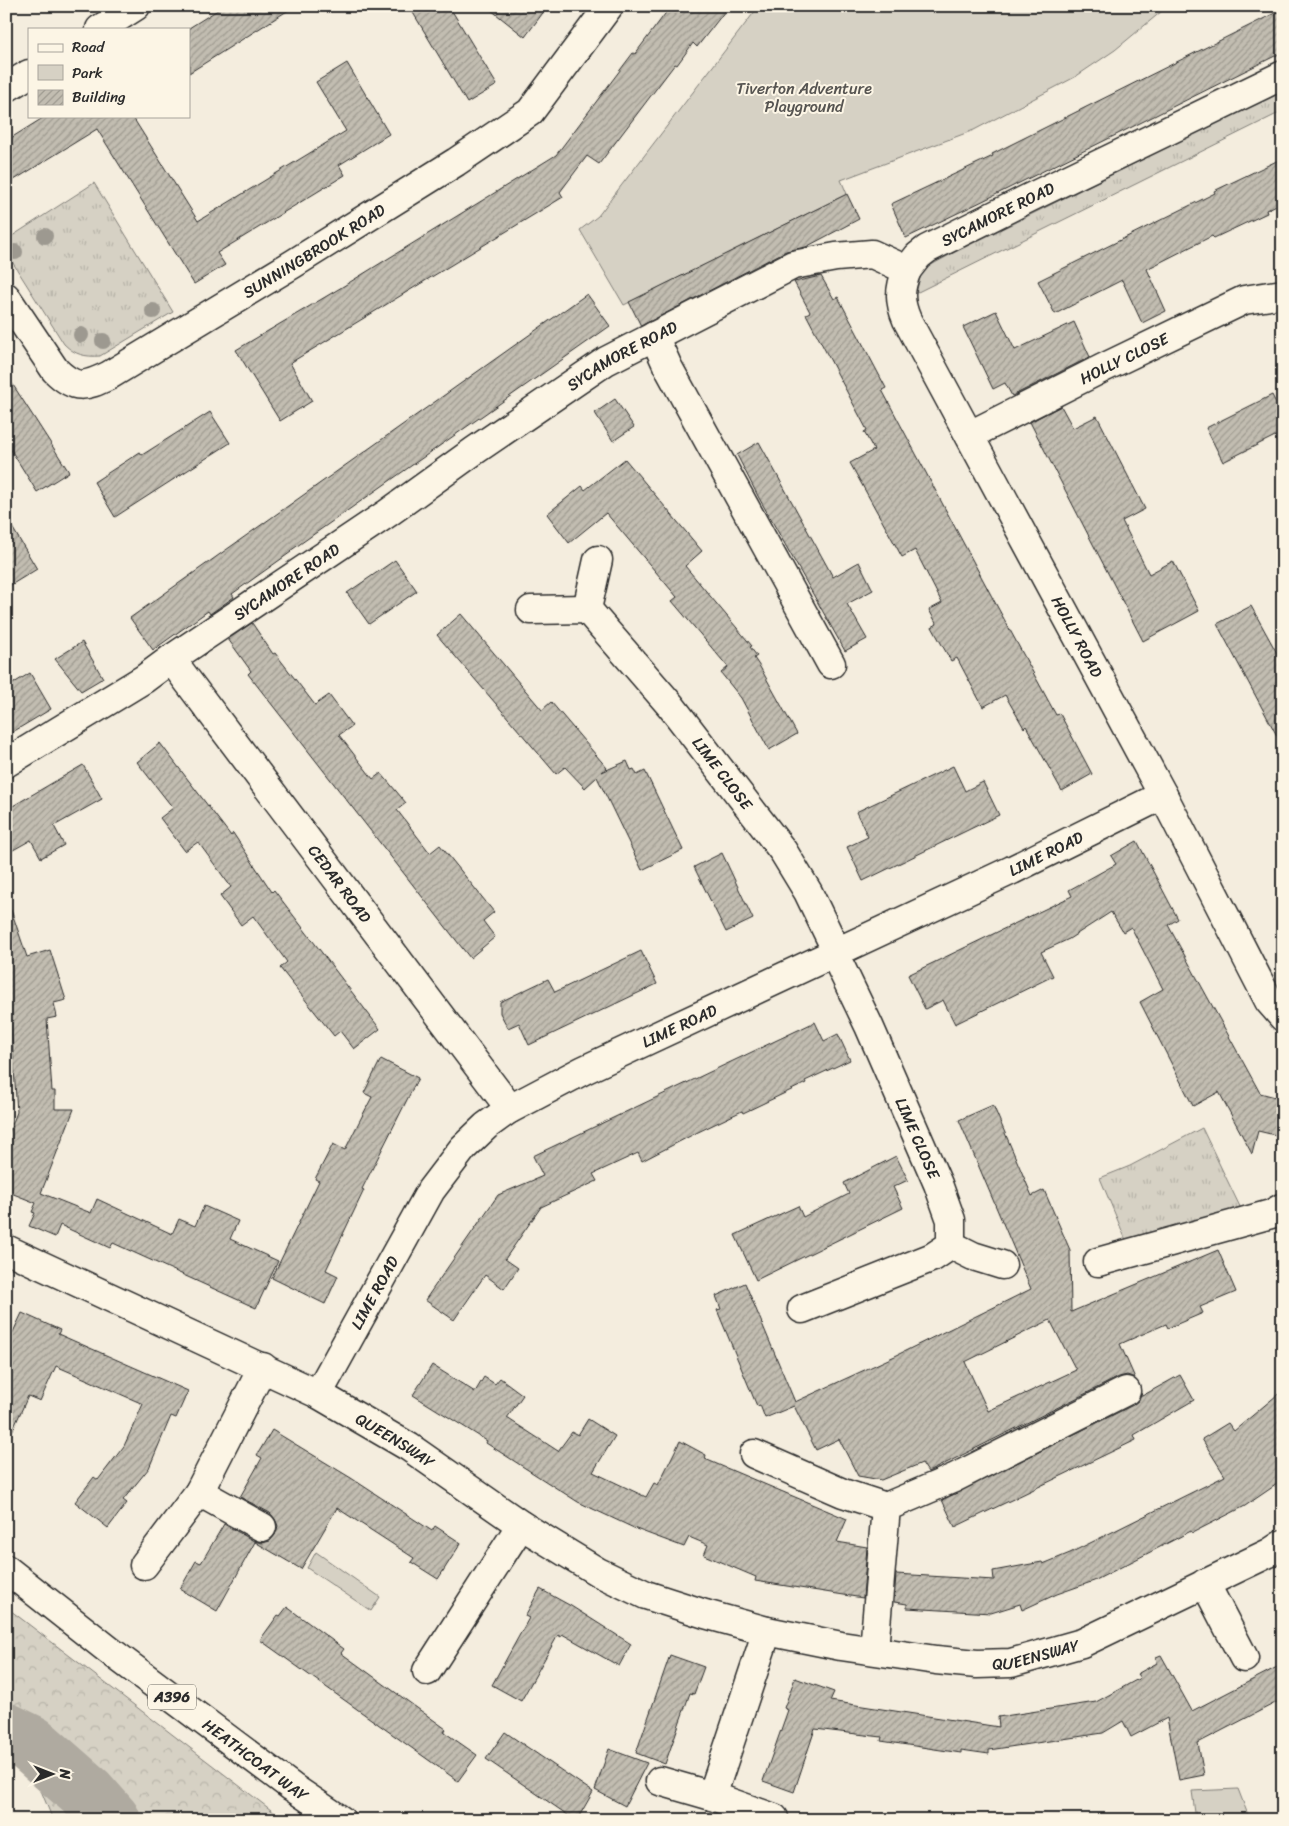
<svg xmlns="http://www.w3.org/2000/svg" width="1289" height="1826" font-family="Sriracha,sans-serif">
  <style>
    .grass { fill: url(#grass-tufts); stroke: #807e78 }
    .forest { fill: url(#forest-crowns); stroke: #807e78 }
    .park { fill: #d6d1c4; stroke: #807e78 }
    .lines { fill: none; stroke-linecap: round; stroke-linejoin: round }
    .river { stroke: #afaaa0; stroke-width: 59 }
    .building { fill: url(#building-hatch); stroke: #2b2b2b; fill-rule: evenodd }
    .minor-casing { stroke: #2b2b2b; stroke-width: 31 }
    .major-casing { stroke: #2b2b2b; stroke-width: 31 }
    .minor { stroke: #fcf5e5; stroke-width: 28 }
    .major { stroke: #fcf5e5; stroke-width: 28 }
    .tree { fill: #9d9990 }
    .labels { text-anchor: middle; stroke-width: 4; stroke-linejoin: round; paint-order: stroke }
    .shield { fill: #fcf5e5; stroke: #6a6863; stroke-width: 1 }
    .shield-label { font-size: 15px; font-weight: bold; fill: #2b2b2b }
    .park-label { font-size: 16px; fill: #565451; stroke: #fcf5e5 }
    .street-label { font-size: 16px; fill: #2b2b2b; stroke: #fcf5e5 }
  </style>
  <defs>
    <pattern id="grass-tufts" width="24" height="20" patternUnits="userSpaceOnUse" patternTransform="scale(1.25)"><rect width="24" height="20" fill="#d6d1c4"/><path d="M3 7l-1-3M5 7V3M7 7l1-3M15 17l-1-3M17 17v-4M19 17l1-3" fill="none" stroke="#b8b4a9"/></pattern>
    <pattern id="forest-crowns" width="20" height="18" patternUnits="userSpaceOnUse" patternTransform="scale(1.25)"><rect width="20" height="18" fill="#d6d1c4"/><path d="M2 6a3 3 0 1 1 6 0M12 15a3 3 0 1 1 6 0" fill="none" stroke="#b8b4a9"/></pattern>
    <pattern id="building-hatch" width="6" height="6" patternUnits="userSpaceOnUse" patternTransform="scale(1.25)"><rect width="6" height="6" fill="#c2bdb1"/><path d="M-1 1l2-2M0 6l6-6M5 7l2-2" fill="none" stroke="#9e9a90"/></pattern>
  </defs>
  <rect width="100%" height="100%" fill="#f4edde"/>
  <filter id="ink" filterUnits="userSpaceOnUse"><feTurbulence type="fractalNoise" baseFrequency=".02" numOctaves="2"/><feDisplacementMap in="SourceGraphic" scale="10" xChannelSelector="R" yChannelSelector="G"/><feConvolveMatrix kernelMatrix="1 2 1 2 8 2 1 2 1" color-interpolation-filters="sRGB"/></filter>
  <g filter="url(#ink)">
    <path class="grass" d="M1283,90V111L916,293L922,270L955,252Z
      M94,183L173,312L100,356C85,357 75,355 64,344L6,252V240Z
      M1202,1128L1244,1215L1128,1245L1100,1178L1130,1166Z"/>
    <path class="forest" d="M6,1607L284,1820H53L29,1761L6,1750Z"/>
    <path class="park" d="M759,6H1168L1115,50L1075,77L974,130L841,180L847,194L624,305L580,230L598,216Z
      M316,1552L380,1597L371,1611L307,1568Z
      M1238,1789L1250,1820H1196L1192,1791Z"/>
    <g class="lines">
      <path class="river" d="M6,1732L31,1744L88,1794L111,1820"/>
    </g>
    <path class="building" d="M224,6H295L189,73V28Z
      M409,6H449L497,85L467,103Z
      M486,6H548L525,37Z
      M671,6H729L697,47L693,43L677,65L675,64L599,164L587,156L560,192L563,197L290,363L312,401L280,421L236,350L342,287L556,155L633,53L635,54Z
      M1283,9V52L993,196L906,238L891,204L993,156L992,154Z
      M347,63L389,134L339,165L345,175L217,253L225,265L194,284L97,129L6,185V141L46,116H132L198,221L346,131L316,82Z
      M1283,158V202L1266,210L1267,213L1214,238L1212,236L1147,269L1166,311L1142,323L1122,280L1055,314L1038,281L1215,193L1214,191Z
      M847,194L859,219L806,247L786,251L641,326L629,302Z
      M821,276L834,299L838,297L886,388L882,390L991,595L1056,715L1060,714L1092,774L1062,791L1026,726L1024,728L1005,695L983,707L957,658L951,661L932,627L937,624L929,610L942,603L915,550L902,557L850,463L874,450L864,432L867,430L806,314L810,312L794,282Z
      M587,294L610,326L290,551L291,552L232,594L234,597L210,614L208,611L153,650L130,618Z
      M996,311L1015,350L1074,322L1090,357L1012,396L1005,383L993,389L963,327Z
      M6,374L69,472L37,492L6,442Z
      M1272,395L1283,417V432L1223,462L1206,428Z
      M615,399L634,427L613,441L595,413Z
      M1061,406L1073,428L1097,416L1145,509L1122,521L1149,574L1173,561L1199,611L1143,641L1030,422Z
      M210,412L230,443L115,517L94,482L140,452L142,455Z
      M759,442L833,577L859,562L873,590L847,604L867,639L845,651L759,498L737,455Z
      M625,459L702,551L685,566L752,646L750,647L757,656L754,658L760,667L797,734L769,750L741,698L721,673L728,667L672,601L677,597L606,513L569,543L547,514L582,486L585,490Z
      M6,517L37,569L6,588Z
      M395,560L417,591L369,624L347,593Z
      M1251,606L1283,664V747L1217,624Z
      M461,614L542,710L551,702L607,768L602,772L627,761L631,770L634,769L637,775L645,771L683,850L642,870L597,777L585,788L565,767L556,774L437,635Z
      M252,623L273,654L275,653L315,705L329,695L352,726L339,735L373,779L381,773L406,803L397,810L430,853L440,845L494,912L483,921L495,937L470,958L248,674L251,671L228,639Z
      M82,642L103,678L81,691L55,659Z
      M30,673L51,709L6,736V688Z
      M160,743L231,836L233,833L272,892L274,890L380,1029L354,1049L340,1031L334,1036L280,968L287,962L253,916L241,925L220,896L231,887L198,842L185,851L160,818L173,808L137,762Z
      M83,765L102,799L54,826L64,845L41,858L31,840L6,854V810Z
      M953,766L965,791L983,782L999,815L863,881L847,847L868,837L856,812Z
      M1137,841L1178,919L1168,925L1260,1093L1283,1099V1137L1258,1131L1252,1154L1219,1092L1193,1106L1140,1002L1163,989L1131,927L1123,932L1111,912L1069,939L1041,952L1053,976L955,1024L943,1000L925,1009L908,975L1072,896L1069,890L1116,864L1111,856Z
      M722,853L753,919L726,932L694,867Z
      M11,910L27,957L50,950L66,1000L54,1003L57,1017L47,1019L52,1091H55V1109H74L41,1193L91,1213L97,1199L172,1234L179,1219L195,1226L204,1206L238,1221L230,1239L278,1261L256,1308L113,1243L110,1248L60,1225L55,1237L29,1226L35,1213L32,1212L36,1203L6,1191V1141L17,1112L10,1012H6V911Z
      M641,951L657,984L529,1045L519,1023L508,1028L500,1013V1002L548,979L555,992Z
      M815,1022L824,1041L838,1034L850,1060L805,1081L806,1083L743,1113L742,1111L696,1133L642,1161L638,1153L593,1174L597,1181L541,1207L505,1259L518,1268L504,1289L485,1275L454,1320L425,1300L498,1195L543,1176L533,1156Z
      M381,1059L418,1078L362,1189L364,1190L326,1270L338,1276L325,1304L272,1278L319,1181L315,1179L333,1144L345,1150L358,1124L372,1097L364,1093Z
      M993,1105L1032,1196L1044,1190L1070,1250L1071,1312L1218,1250L1236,1292L1200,1307L1203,1313L1168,1328L1166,1324L1120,1344L1135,1378L1127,1375L1119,1377L928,1472L922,1463L881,1480L858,1476L839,1439L816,1450L794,1406L765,1418L760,1405L757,1406L717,1310L721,1309L716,1296L745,1283L795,1402L895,1356L1031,1289L959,1120ZM1050,1320L1076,1370L988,1411L965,1362Z
      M896,1156L908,1180L893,1187L903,1208L756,1280L735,1235L798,1206L803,1217L849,1194L844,1183Z
      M22,1313L60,1330L58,1334L188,1391L176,1418L171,1416L149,1468L123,1500L127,1503L108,1528L75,1502L94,1477L98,1480L124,1446L143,1404L56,1366L40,1401L28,1396L6,1445V1347Z
      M432,1365L475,1392L484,1377L495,1384L500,1378L523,1395L507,1418L558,1451L572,1432L578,1435L588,1419L615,1436L593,1472L646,1497L654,1483L658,1485L680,1441L706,1455L705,1459L847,1519L837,1542L867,1547L863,1598L755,1581L756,1577L704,1555L708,1545L689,1537L684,1547L636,1529L578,1502L486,1443L487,1441L413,1395Z
      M1180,1375L1194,1400L1134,1435L1136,1440L955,1527L942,1500L1133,1405L1139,1400L1141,1393L1142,1396Z
      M1283,1390V1480L1245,1506L1192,1533L1191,1531L1094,1581L1057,1594L1022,1610L1020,1604L991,1613L907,1608V1604L894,1602L896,1574L994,1580L993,1571L1042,1562L1043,1564L1070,1553L1225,1476L1202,1439L1228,1423L1234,1431Z
      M272,1430L351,1478L432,1531L435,1526L461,1543L438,1579L411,1562L414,1558L337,1508L301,1569L255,1542L217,1611L180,1589L196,1561L201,1563L224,1524L254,1541L262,1543L270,1541L275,1535L278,1526L275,1519L270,1513L240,1497L262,1458L257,1455Z
      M540,1589L571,1606L631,1644L619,1666L562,1634L561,1637L558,1635L521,1701L492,1685L529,1618L525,1616Z
      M287,1607L344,1649L341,1653L446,1729L444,1732L477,1755L458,1781L260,1640L278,1615L280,1616Z
      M670,1655L704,1667L694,1694L690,1693L665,1764L636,1753Z
      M1161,1655L1192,1711L1283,1664V1699L1198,1743L1204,1775L1179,1780L1167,1718L1131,1737L1123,1721L1103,1733L989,1750V1754L961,1750V1753L881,1741L882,1737L815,1729L794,1792L763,1781L788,1710L784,1708L795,1678L834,1692L830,1701L999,1727L998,1717L1096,1702L1140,1678L1137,1674L1157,1663L1156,1657Z
      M505,1732L593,1792L577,1820H575L486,1759Z
      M609,1749L647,1763L625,1806L595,1790Z"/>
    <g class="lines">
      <g class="minor-casing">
        <g id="minor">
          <path d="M100,29L136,6"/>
          <path d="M6,88L29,74"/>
          <path id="s1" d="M907,270C899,290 899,301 907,320L1163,795L1269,1001L1283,1017"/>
          <path id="s2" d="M6,297L55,370C75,390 85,387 108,376L293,264L456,162L530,112L609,6"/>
          <path d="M654,336L668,367L831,664"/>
          <path id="s3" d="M970,435L1103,368L1244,300L1283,294"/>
          <path d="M587,609L598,560"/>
          <path id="s4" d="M531,610L587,609L671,706L783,851L808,892L837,952"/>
          <path id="s5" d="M171,659L502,1098L508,1110"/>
          <path id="s6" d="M6,763L144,679L171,659L388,513L474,451L606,361L793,265L836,257L872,254L907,270L918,256L927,249L1029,198L1283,75"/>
          <path d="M951,1245L973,1256L1002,1265"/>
          <path id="s7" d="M6,1249L318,1394L409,1447L521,1525L598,1572L646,1595L705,1614L767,1631L841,1646L936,1660L977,1664L1011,1663L1082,1643L1271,1552L1283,1544"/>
          <path d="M1098,1262L1271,1214L1283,1207"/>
          <path d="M802,1309L933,1257L951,1245V1220L938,1184L869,1026L834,953"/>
          <path id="s8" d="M318,1394L431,1190L463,1148L486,1126L508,1110L584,1070L1012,870L1163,795"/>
          <path d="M754,1454L843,1493L886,1507"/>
          <path d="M199,1492L262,1527"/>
          <path d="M144,1565L199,1492L263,1367"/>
          <path d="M1205,1583L1244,1658"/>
          <path d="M767,1631L712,1796L774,1818"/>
          <path d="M874,1650L886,1507L954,1478L1126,1391"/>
          <path d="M427,1671L521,1525"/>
          <path d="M660,1781L712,1796"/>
        </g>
      </g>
      <g class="major-casing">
        <g id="major">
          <path id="s9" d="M6,1569L110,1651L292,1787L341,1820"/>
        </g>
      </g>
      <use href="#minor" class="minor"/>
      <use href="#major" class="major"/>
    </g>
    <g class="tree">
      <circle cx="45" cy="236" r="8"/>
      <circle cx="15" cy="252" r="8"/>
      <circle cx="153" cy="311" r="8"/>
      <circle cx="81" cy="335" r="8"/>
      <circle cx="103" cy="341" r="8"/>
    </g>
  </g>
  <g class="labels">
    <rect class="shield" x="148" y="1684.5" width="48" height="25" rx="4"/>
    <g class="shield-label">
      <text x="172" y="1702">A396</text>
    </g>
    <g class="park-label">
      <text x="804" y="94">Tiverton Adventure<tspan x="804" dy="18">Playground</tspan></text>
    </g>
    <g class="street-label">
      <text dy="6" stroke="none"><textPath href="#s6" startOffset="1159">SYCAMORE ROAD</textPath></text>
      <text dy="6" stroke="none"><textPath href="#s2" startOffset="388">SUNNINGBROOK ROAD</textPath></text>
      <text dy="6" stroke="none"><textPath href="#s6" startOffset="739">SYCAMORE ROAD</textPath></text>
      <text dy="6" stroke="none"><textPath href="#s3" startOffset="172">HOLLY CLOSE</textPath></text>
      <text dy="6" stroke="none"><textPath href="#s6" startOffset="334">SYCAMORE ROAD</textPath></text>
      <text dy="6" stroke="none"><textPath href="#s1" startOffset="411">HOLLY ROAD</textPath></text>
      <text dy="6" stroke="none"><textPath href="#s4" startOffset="269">LIME CLOSE</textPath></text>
      <text dy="6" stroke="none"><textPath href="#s8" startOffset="941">LIME ROAD</textPath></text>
      <text dy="6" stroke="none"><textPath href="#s5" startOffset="281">CEDAR ROAD</textPath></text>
      <text dy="6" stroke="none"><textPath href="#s8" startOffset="536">LIME ROAD</textPath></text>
      <text transform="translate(918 1138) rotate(66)" y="6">LIME CLOSE</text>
      <text dy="6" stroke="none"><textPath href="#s8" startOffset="116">LIME ROAD</textPath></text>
      <text dy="6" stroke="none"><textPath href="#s7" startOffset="434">QUEENSWAY</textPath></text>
      <text dy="6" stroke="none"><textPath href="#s7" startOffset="1128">QUEENSWAY</textPath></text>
      <text dy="6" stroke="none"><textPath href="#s9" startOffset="314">HEATHCOAT WAY</textPath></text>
    </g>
  </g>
  <rect width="1289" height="1826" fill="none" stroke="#fcf5e5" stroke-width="25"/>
  <rect x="12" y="12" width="1264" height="1801" fill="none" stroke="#2b2b2b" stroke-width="2" filter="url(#ink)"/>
  <rect x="28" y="28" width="162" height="90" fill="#fcf5e5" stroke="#a8a49b"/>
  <rect x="38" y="44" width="25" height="8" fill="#fcf5e5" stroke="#a8a49b"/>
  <text x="72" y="52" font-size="15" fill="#2b2b2b">Road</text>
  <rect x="38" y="65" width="25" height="15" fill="#d6d1c4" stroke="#a8a49b"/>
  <text x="72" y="78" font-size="15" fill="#2b2b2b">Park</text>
  <rect x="38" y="90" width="25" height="15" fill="url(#building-hatch)" stroke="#a8a49b"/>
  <text x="72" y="102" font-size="15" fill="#2b2b2b">Building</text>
  <g transform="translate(52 1774) rotate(90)" stroke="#fcf5e5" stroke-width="4" paint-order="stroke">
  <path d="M0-4L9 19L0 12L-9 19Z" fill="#2b2b2b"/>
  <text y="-8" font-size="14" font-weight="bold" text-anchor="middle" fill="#2b2b2b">N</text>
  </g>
</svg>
